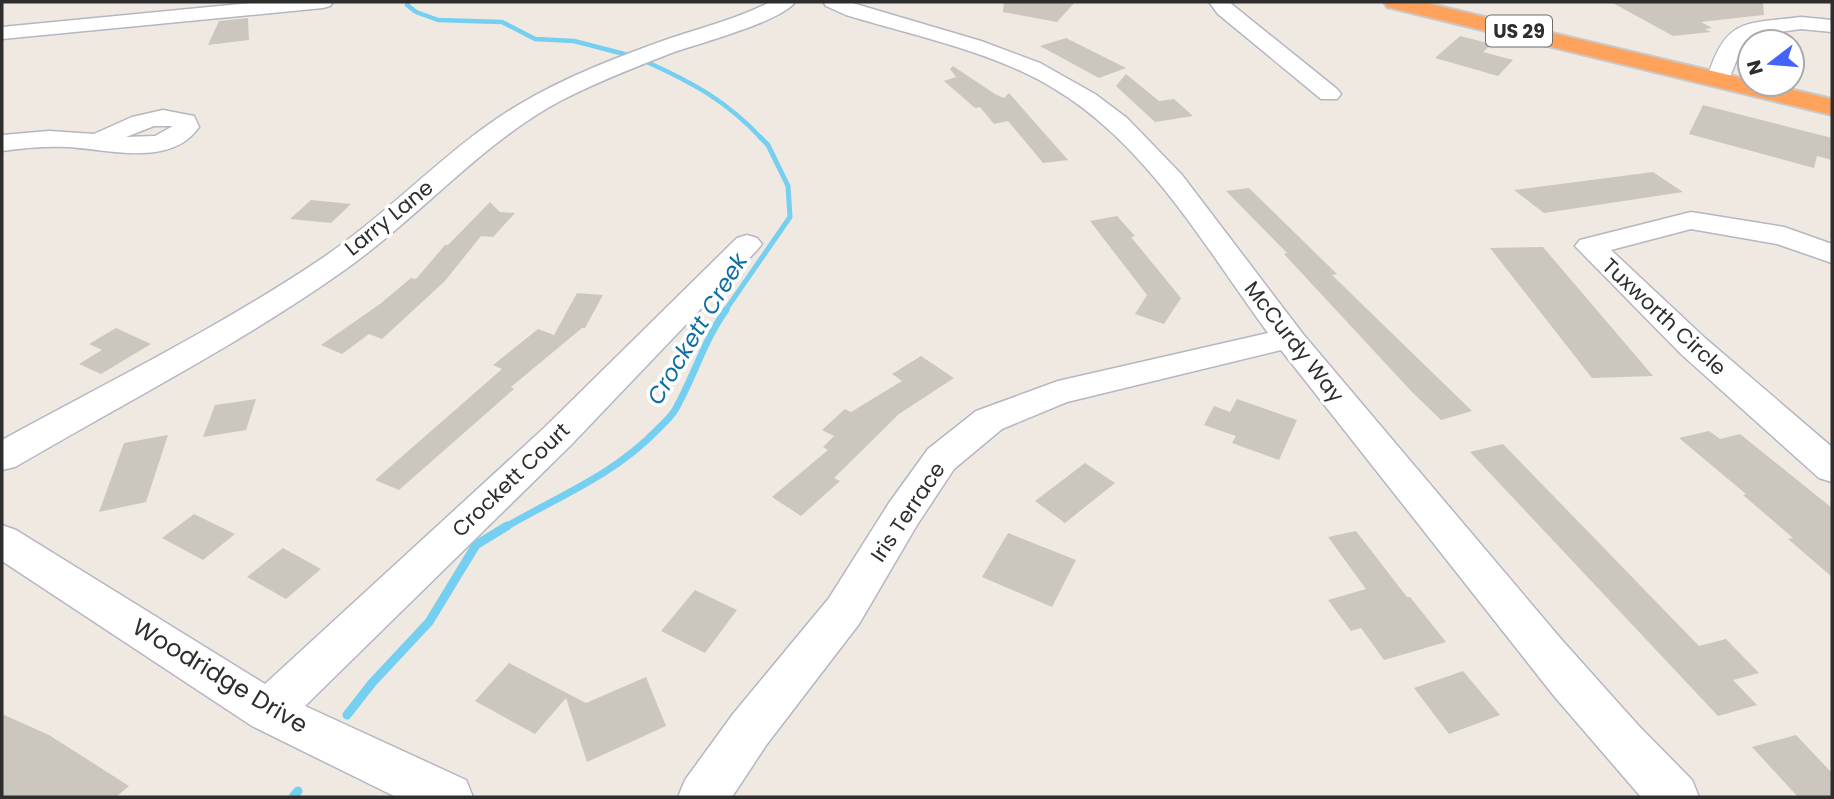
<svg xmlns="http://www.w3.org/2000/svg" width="1834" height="799" font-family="Poppins,sans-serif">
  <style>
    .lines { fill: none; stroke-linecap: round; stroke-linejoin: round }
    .stream-far3 { stroke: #75cff0; stroke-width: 4.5 }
    .stream-far2 { stroke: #75cff0; stroke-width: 5 }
    .stream-far1 { stroke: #75cff0; stroke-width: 7 }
    .stream { stroke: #75cff0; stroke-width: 9 }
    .building { fill: #cbc7bf }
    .minor-casing { stroke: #b4b7c1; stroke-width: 3 }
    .highway-casing { stroke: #c9c9c9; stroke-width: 4 }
    .minor { fill: #fff; fill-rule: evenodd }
    .highway { fill: #ffa35c; fill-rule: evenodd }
    .labels { text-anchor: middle; stroke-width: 7; stroke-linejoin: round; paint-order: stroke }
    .shield { fill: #fff; stroke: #6d6d6d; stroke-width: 2 }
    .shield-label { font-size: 19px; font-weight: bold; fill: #2e2e2e }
    .street-label { font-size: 21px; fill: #2e2e2e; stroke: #fff }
    .water-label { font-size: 23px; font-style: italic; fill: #0d6fa3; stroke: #fff }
    .near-street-label { font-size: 24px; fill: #2e2e2e; stroke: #fff }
  </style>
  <rect width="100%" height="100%" fill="#efe9e1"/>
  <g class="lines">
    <path class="stream-far3" d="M408,2L407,5L416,12L438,20L502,22L535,39L574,41L632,56
      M647,62C693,83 727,101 762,139"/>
    <path class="stream-far2" d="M725,311L790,217L788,186L768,145L760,137"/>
    <path class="stream-far1" d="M504,528C557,497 614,475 657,430C663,424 671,417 675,410C694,377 704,340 726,310"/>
    <path class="stream" d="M347,715L372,683L429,622L476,545L507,526
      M293,797L298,791"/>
  </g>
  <path class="building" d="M1004,2H1075L1057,22L1003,12Z
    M1611,2H1763L1764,15L1701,22L1712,28L1705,29L1711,32L1673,36Z
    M248,18L249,40L208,45L219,21Z
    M1460,36L1492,44L1483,52L1513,60L1498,76L1435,58Z
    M1066,38L1126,68L1099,78L1040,46Z
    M953,66L995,94L1004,98L1009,93L1068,160L1043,163L1008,121L994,124L980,107L975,108L944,81L956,77L950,69Z
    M1126,74L1159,101L1174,99L1193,116L1155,122L1116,86Z
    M1703,105L1832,138V160L1817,156L1814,168L1689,134Z
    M1653,172L1683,192L1544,213L1514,190Z
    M1249,188L1337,274L1332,275L1472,411L1441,420L1412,392L1284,254L1287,253L1226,191Z
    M311,200L351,204L331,223L290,219Z
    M490,202L500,212L515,213L493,237L481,236L445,281L382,339L369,334L342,354L321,345L380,304L411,278L416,279L445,245H448Z
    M1117,216L1135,236L1131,237L1181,298L1164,324L1135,314L1147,295L1090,221Z
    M1543,247L1653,376L1592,378L1490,248Z
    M577,293L603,295L585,328H582L511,387L514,389L399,490L375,480L502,369L493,365L538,329L554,335Z
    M116,328L151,344L101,374L79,364L102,350L89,344Z
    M921,356L954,378L899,414L834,478L840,481L801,516L772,497L828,450L823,447L834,436L822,430L845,409L851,412L902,381L892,374Z
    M256,399L246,430L203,437L215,405Z
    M1237,399L1297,420L1279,460L1232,443L1236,436L1204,425L1214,406L1230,412Z
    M1709,431L1720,439L1740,434L1832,508V577L1788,539L1793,538L1743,495L1746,494L1679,438Z
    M168,435L146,502L99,512L124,443Z
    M1503,444L1699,646L1726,639L1759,673L1733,680L1757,705L1718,716L1470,452Z
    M1085,463L1115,483L1065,523L1035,501Z
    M194,514L235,534L203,560L162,538Z
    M1356,531L1407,597H1410L1446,642L1384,660L1361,628L1351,631L1328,600L1366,589L1328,537Z
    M1008,533L1076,560L1052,607L982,577Z
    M283,548L321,569L286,599L247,577Z
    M695,590L737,610L705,653L661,631Z
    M509,663L586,703L646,677L666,726L587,762L566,698L535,734L475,701Z
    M1463,671L1500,715L1449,734L1414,688Z
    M2,714L49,735L129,786L116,797H2Z
    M1796,735L1832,773V797H1798L1752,747Z"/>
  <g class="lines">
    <g class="minor-casing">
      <path id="minor" d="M262,2H333L330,6L323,8L2,39V27Z
        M770,2H795C781,22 696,44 669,54C633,68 597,82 562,100C481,143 421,216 346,269C242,343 126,402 15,467L2,470V440C110,381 222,326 324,257C393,210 449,146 520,104C567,76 620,56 671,38C704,27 739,18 770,2Z
        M823,2H849L981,41L1040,63L1095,94L1127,118L1182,175L1303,334L1561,639L1638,725L1692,780L1699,797H1641L1554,696L1281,350L1067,402L1002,429L954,469L917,525L859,624L767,744L732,797H678L685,780L733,714L829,598L889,503L928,449L976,411L1058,381L1268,333C1197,236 1136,124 1023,72C967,46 905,33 846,15L826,6Z
        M1209,2H1229L1337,89L1341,94L1337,99H1321L1218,14Z
        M1801,17L1832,20V32L1801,29L1753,36L1740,52L1727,84H1711L1707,79C1726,17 1745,24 1801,17Z
        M163,110L194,116L199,127C171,168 108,149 67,147C45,146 23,148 2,151V135L49,131L94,134L132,117ZM154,126H173L155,136L126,137Z
        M1691,212L1784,227L1832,244V263L1777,244L1691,229L1611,250L1705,338L1832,447V482L1819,478L1681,354L1575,246L1580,240Z
        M747,235L757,238L762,244L757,250L571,445L305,706L466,780L473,797H396L252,726L2,561V525L16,530L265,684L545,427L737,238Z"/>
    </g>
    <g class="highway-casing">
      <path id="highway" d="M1384,2H1422L1750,80V84H1769L1832,99V115L1387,7Z"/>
    </g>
    <use href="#minor" class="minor"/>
    <use href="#highway" class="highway"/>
  </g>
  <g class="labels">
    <rect class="shield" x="1486" y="15.5" width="66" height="31" rx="5"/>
    <g class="shield-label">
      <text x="1519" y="38">US 29</text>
    </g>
    <g class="street-label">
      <text transform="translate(389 218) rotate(-39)" y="7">Larry Lane</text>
      <text transform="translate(1664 317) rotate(43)" y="7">Tuxworth Circle</text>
      <text transform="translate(1294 342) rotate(52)" y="7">McCurdy Way</text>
      <text transform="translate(511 480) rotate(-44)" y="7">Crockett Court</text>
      <text transform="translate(908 512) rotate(-56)" y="7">Iris Terrace</text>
    </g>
    <g class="water-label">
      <text transform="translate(697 329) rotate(-59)" y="8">Crockett Creek</text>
    </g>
    <g class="near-street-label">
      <text transform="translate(220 676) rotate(31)" y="8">Woodridge Drive</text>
    </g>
  </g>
  <rect width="1834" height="799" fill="none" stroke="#2e2e2e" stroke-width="7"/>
  <g transform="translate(1771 63) rotate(254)"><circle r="33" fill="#ffffff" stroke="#ababab" stroke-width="2"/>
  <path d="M0-5L12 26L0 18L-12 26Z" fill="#4264fb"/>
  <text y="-10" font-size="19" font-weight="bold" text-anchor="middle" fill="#2e2e2e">N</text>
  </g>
</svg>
